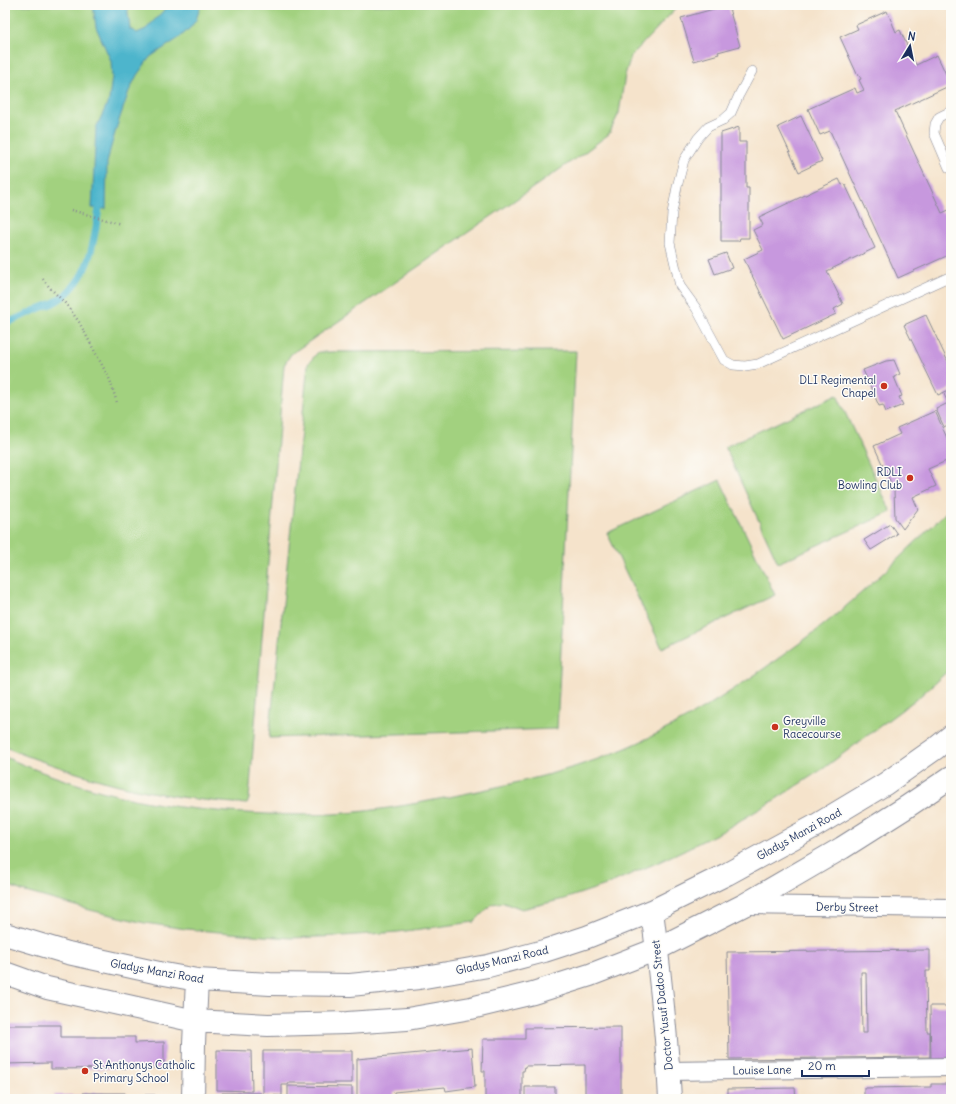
<svg xmlns="http://www.w3.org/2000/svg" width="956" height="1104" font-family="Delius,sans-serif">
  <style>
    .green { fill: #a2d17f; stroke: #5e806e }
    .water { fill: #4eb5cc; stroke: #347295 }
    .lines { fill: none; stroke-linecap: round; stroke-linejoin: round }
    .stream { stroke: #4eb5cc; stroke-width: 7 }
    .building { fill: #c798de; fill-rule: evenodd }
    .lane-casing { stroke: #888994; stroke-width: 10 }
    .street-casing { stroke: #888994; stroke-width: 20 }
    .secondary-casing { stroke: #888994; stroke-width: 24 }
    .path { stroke: #888994; stroke-width: 2.5; stroke-dasharray: 1 3; stroke-linecap: butt }
    .lane { stroke: #fff; stroke-width: 9 }
    .street { stroke: #fff; stroke-width: 18 }
    .secondary { stroke: #fff; stroke-width: 22 }
    .poi-dot { fill: #c8321e; stroke: #fdfcf7; stroke-width: 1.5 }
    .labels { text-anchor: middle; stroke-width: 3; stroke-linejoin: round; paint-order: stroke }
    .poi-label { font-size: 11px; fill: #1b2f5e; stroke: #fdfcf7; text-anchor: end }
    .street-label { font-size: 11px; fill: #1b2f5e; stroke: #fdfcf7 }
  </style>
  <rect width="100%" height="100%" fill="#fdfcf7"/>
  <filter id="ink" filterUnits="userSpaceOnUse"><feTurbulence type="fractalNoise" baseFrequency=".025" numOctaves="2"/><feDisplacementMap in="SourceGraphic" scale="8" xChannelSelector="R" yChannelSelector="G"/><feConvolveMatrix kernelMatrix="1 2 1 2 8 2 1 2 1" color-interpolation-filters="sRGB"/></filter>
  <filter id="wash" filterUnits="userSpaceOnUse"><feTurbulence type="fractalNoise" baseFrequency=".012" numOctaves="4" result="noise"/><feDisplacementMap in="SourceGraphic" scale="16" xChannelSelector="R" yChannelSelector="G"/><feGaussianBlur stdDeviation="0.9" result="paint"/><feColorMatrix in="noise" values="0 0 0 0 0 0 0 0 0 0 0 0 0 0 0 0 0 1.4 0 .05"/><feComposite in="paint" operator="in"/></filter>
  <g filter="url(#wash)">
    <rect width="100%" height="100%" fill="#f5e3cb"/>
    <path class="green" d="M5,5H679L631,56L625,75L619,113L609,134L585,152L291,354L284,365L249,799L247,804C218,802 190,799 162,794C127,788 93,779 59,767C41,761 23,755 5,747Z
      M576,351L557,729L269,738L308,364L318,352Z
      M837,395L891,512L778,563L725,447Z
      M720,480L775,595L662,648L607,533Z
      M951,507V668L919,697L824,768L773,801L721,832L661,861L606,885L564,899L522,909L504,902L492,904L474,922L398,932L343,936L291,938L264,936L186,929L145,923L90,910L22,891L5,884V757C55,779 107,795 160,804C183,808 206,810 228,812C263,814 298,816 333,814C382,811 430,801 478,791C536,779 595,764 648,738C681,723 713,703 743,683C768,666 792,649 816,631C864,593 908,550 951,507Z"/>
    <path class="water" d="M93,5H127L130,29L137,33L146,29L169,5H201L196,20L190,28L179,38L150,57L137,75L129,91L117,126L110,150L107,163L106,209L92,208L96,128L109,100L112,77L111,61L96,27Z"/>
    <g class="lines">
      <path class="stream" d="M5,323C16,320 25,314 36,310C41,307 47,306 53,303C89,284 94,244 99,208"/>
    </g>
    <g id="blocks">
      <path class="building" d="M728,5L740,46L718,52L719,54L694,61L681,18Z
        M887,11L896,32L900,30L916,65L937,55L951,85L895,111L942,213L951,209V254L898,278L830,131L820,135L808,109L855,88L857,93L864,90L859,80L861,79L858,73L857,74L840,37L858,29L856,25Z
        M801,116L822,161L799,172L778,127Z
        M739,127V142H746V188H749V238H740L739,241H721V133Z
        M839,179L842,185L845,184L875,248L827,271L843,304L834,309L836,314L783,339L744,259L763,250L753,230L763,225L759,217Z
        M726,253L732,268L715,274L709,259Z
        M926,315L949,364L951,363V389L938,395L904,325Z
        M894,360L900,374L894,377L902,396L899,397L903,405L886,412L883,405L879,406L863,370L886,361Z
        M951,391V423L944,427L936,409L948,403L944,394Z
        M935,411L951,447V459L928,469L936,486L913,497L918,509L903,529L895,518L894,490L874,446L900,434L897,428Z
        M890,524L897,534L871,550L864,540Z
        M930,950V971H926L927,1032H930V1057L729,1059L727,952ZM861,972H866L867,1033H862Z
        M930,1006H951V1062H931Z
        M5,1025H61V1037H135V1043L164,1042V1068L51,1069V1063L5,1064Z
        M621,1027V1097H627V1099H585V1065L525,1066L524,1071H522V1099H485V1071H482L483,1039H525V1028Z
        M472,1048L475,1087L446,1091L445,1087L394,1092V1099H357V1059Z
        M217,1050L251,1051L252,1091L217,1090Z
        M263,1051H352V1083H289L288,1085H282V1096L263,1095Z
        M931,1084H951V1099H864V1088L931,1087Z
        M288,1086L352,1087V1099H288Z
        M525,1087H555V1099H525Z
        M795,1088L796,1099H728V1089Z
        M83,1093H125L126,1095H155V1097H166V1099H54V1095H84Z
        M222,1093H261V1099H222Z"/>
    </g>
  </g>
  <g filter="url(#ink)">
    <use href="#blocks" fill-opacity="0" stroke="#888994" stroke-width="1"/>
    <g class="lines">
      <g class="lane-casing">
        <path id="lane" d="M752,71L739,95L731,113L723,120L708,127L698,138L684,160L677,187L672,213L670,243L680,286L696,308L724,360L733,365L745,366L758,364L951,276
          M951,111L939,117L935,124L934,133L949,168L951,169"/>
      </g>
      <g class="street-casing">
        <path id="street" d="M744,905L951,908
          M669,1071L951,1067"/>
      </g>
      <g class="secondary-casing">
        <path id="secondary" d="M652,911C660,973 667,1036 670,1099
          M5,934L68,953L159,973L197,980L270,984L350,985L419,978L488,966L544,951L587,937L652,911L727,874L815,826L885,784L936,748L951,736
          M5,973L47,988L195,1021L268,1025L347,1023L407,1019L471,1008L533,993L590,975L657,949L744,905L842,848L905,808L951,777
          M193,1099L194,1044L197,980"/>
      </g>
      <path class="path" d="M71,210L121,224
        M43,279L50,288L66,304L79,322L110,380L117,403"/>
      <use href="#lane" class="lane"/>
      <use href="#street" class="street"/>
      <use href="#secondary" class="secondary"/>
    </g>
  </g>
  <g class="poi-dot">
    <circle cx="884" cy="386" r="4"/>
    <circle cx="910" cy="478" r="4"/>
    <circle cx="775" cy="727" r="4"/>
    <circle cx="85" cy="1071" r="4"/>
  </g>
  <g class="labels">
    <g class="poi-label">
      <text x="876" y="384">DLI Regimental<tspan x="876" dy="13">Chapel</tspan></text>
      <text x="902" y="476">RDLI<tspan x="902" dy="13">Bowling Club</tspan></text>
      <text x="783" y="725" text-anchor="start">Greyville<tspan x="783" dy="13">Racecourse</tspan></text>
      <text x="93" y="1069" text-anchor="start">St Anthonys Catholic<tspan x="93" dy="13">Primary School</tspan></text>
    </g>
    <g class="street-label">
      <text transform="translate(799 834) rotate(-29)" y="4">Gladys Manzi Road</text>
      <text transform="translate(847 907) rotate(1)" y="4">Derby Street</text>
      <text transform="translate(502 960) rotate(-13)" y="4">Gladys Manzi Road</text>
      <text transform="translate(157 971) rotate(10)" y="4">Gladys Manzi Road</text>
      <text transform="translate(662 1005) rotate(-96)" y="4">Doctor Yusuf Dadoo Street</text>
      <text transform="translate(762 1070) rotate(-1)" y="4">Louise Lane</text>
    </g>
  </g>
  <rect width="956" height="1104" fill="none" stroke="#fdfcf7" stroke-width="20"/>
  <g transform="translate(910 46) rotate(10)" stroke="#fdfcf7" stroke-width="3" paint-order="stroke">
  <path d="M0-3L7 15L0 10L-7 15Z" fill="#1b2f5e"/>
  <text y="-6" font-size="11" font-weight="bold" text-anchor="middle" fill="#1b2f5e">N</text>
  </g>
  <path d="M802 1070v6h67v-6" fill="none" stroke="#1b2f5e" stroke-width="2"/>
  <text x="808" y="1070" font-size="12" fill="#1b2f5e" stroke="#fdfcf7" stroke-width="3" paint-order="stroke">20 m</text>
</svg>
